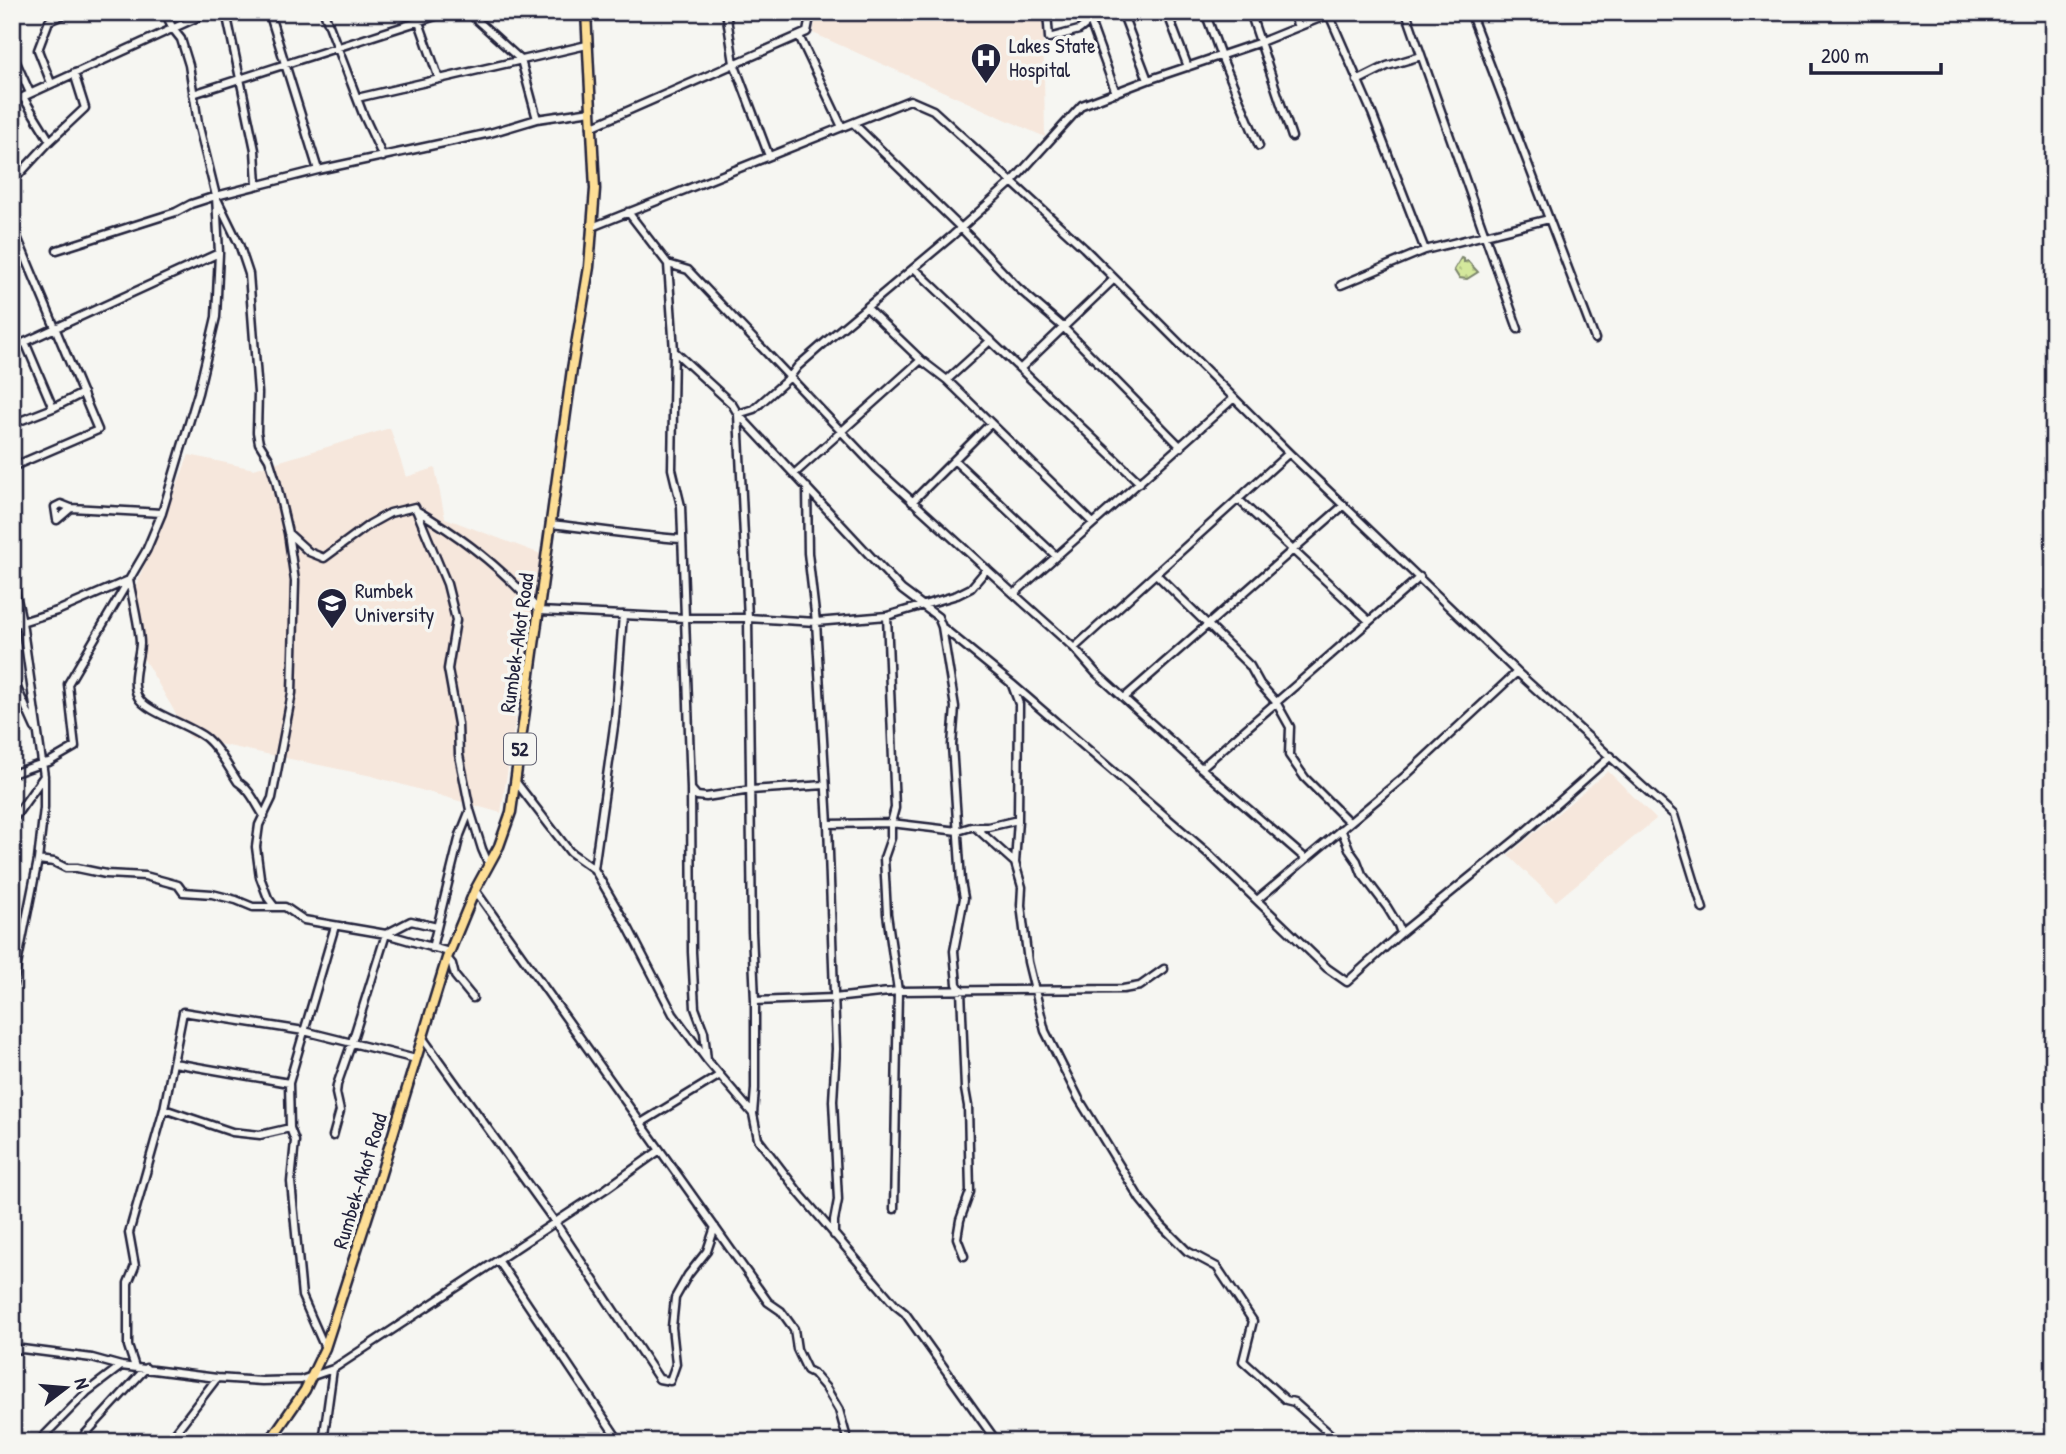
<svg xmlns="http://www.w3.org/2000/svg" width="2066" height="1454" font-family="'Patrick Hand',sans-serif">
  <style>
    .built { fill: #f6e7dc }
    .green { fill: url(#green-dots); stroke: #7b856c; stroke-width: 2 }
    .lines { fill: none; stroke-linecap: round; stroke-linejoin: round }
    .minor-casing { stroke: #22223b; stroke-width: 11 }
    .major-casing { stroke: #22223b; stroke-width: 13 }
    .minor { stroke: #f6f6f2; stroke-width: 6 }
    .major { stroke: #fdde96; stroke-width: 8 }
    .labels { text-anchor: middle; stroke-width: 7; stroke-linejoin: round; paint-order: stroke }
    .shield { fill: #f6f6f2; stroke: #626272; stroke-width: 2 }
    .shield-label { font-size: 19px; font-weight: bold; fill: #22223b }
    .poi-label { font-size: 21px; fill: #22223b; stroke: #f6f6f2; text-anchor: start }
    .street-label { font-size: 21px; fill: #22223b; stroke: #f6f6f2 }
  </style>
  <defs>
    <pattern id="green-dots" width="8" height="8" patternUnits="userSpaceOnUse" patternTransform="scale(1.75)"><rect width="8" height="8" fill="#d4e89c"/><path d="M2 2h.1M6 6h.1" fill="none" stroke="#b6c787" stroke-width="1.8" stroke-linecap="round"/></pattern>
  </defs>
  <rect width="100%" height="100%" fill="#f6f6f2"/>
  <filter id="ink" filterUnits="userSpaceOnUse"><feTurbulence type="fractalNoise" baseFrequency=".0143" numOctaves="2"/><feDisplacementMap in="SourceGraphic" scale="14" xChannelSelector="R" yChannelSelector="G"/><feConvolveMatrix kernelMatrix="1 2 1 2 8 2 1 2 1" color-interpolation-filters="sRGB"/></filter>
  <g filter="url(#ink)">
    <path class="built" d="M817,12H1043L1045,137L813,33Z
      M390,428L406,477L435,468L445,518L541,554L501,813L372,776L190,738L141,654L128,605L189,455L254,469Z
      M1608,771L1656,819L1556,901L1508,855Z"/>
    <path class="green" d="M1461,258L1464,259V262L1468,261L1478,272L1467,279L1459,278L1454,270Z"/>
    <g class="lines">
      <g class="minor-casing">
        <path id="minor" d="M226,12L255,150L257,185
          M269,12L318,170
          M324,12L363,114L383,157
          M468,12L521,60L537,119
          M726,12L734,63L769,156
          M1047,12L1049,38L1079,30L1090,21L1116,93
          M1085,12L1090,21L1122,12
          M1122,12L1148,80
          M1167,12L1188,67
          M1205,12L1221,56L1259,146
          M1250,12L1292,137
          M1292,12L1298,27
          M1328,12L1372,113L1425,250
          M1406,12L1518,329
          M1470,12L1595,339
          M419,22L439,79
          M799,36L842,127
          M12,53L30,93
          M1357,81L1387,66L1421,56
          M51,83L38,50L49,21L70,12
          M193,94L448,12
          M23,97L50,141
          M357,98L587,45
          M12,102L209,12
          M853,123L961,228L1018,288L1063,327L1181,447
          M591,127L807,32L811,12
          M12,182L50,141L85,108L74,73
          M218,201L239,244L249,274L258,393L257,432L259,443L269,459L276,481L288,533L295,581L292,693L272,798L259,825L256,847L260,877L268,898L274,906
          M628,212L668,264L674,351L672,469L681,506L685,618L691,789L692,952L695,1008L704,1032L707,1060
          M12,225L98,430L12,467
          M592,227L910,100L933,110L1084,248L1289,453L1517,672L1674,815L1703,909
          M57,250L176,212L191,204L216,196L318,170L490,133L537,119L591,111
          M668,264L688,270L877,469L1014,594
          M915,269L1140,483
          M1341,285L1425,250L1549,219
          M867,308L921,360L947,380L1093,523
          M25,342L53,408
          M12,348L219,253
          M674,351L732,404L738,414L902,590L938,617L942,627L1012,684L1210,855L1327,968L1347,982L1401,933L1519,837L1611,756
          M1020,369L1114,279
          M947,380L991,340
          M1234,398L1014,594L1074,648L1096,673L1201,768L1306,859
          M12,424L53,408L83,393
          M954,460L1056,556
          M794,474L921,360
          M807,487L808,553L816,622L828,824L836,1049L833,1101L838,1200L834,1221V1235
          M1238,499L1369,621
          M912,502L991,423
          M71,508L61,504L55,507L57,520L71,508L162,513
          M416,510C462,537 505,570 539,611L685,618H748L816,622L887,616L957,595L971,588L987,569
          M551,524C595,529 637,536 681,539
          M288,533L309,552L324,558L370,524L390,513L415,507L447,584L456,620L448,669L458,724L459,755L470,810L482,849L489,865
          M1156,574L1250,666L1260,684L1276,702L1290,727L1289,755L1305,778L1349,822
          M12,576L22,622L44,776L12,821
          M887,616L895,808L891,823V838L884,858L887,914L898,991L894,1209
          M12,625L57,611L129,580C132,597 140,628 140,644C139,661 130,681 138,697C145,712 190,725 206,738C220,750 228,767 238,782C250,789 256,804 264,816
          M942,627L955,707L952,745L961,881L964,898L954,951L957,984L961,990L965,1089L968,1106L970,1192L960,1220L957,1238L964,1256
          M1074,648L1289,453
          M12,677L35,728
          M1012,685L1019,704L1018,820L1015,863L1022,887L1021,905L1028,962L1045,1031L1079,1099L1140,1199L1161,1225L1187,1251L1217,1267L1253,1321L1243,1361L1286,1400L1294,1402L1339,1442
          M1124,698L1344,505
          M1201,768L1420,577
          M12,774L43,763L49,762L75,747L68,684L146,551L162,513L198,393L216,317L219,253L216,196L198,123L189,65L181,39L173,29L165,12
          M516,782L570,852L594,869L628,927L673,1014L707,1060L753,1114L758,1139L800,1194L895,1305L905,1313L997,1442
          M691,789L697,796L706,797L751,790L825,785
          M828,824L891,823L958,831L971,827H988L1018,820
          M975,827L1015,863
          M1341,829L1350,851L1357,861L1362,874L1387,907L1398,925L1401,933
          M38,860L54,862L66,868H77L106,874L145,876L178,885L183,892L212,894L236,900L253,907H285L304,920L386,934L449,952
          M594,869L615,719L623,615
          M475,890L768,1302L781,1311L794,1329L797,1349L807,1370L813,1373L826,1388L839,1410L848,1442
          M1257,900L1404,777L1517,672
          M432,948L460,835L470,810
          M447,958L452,964L455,976L473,998
          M12,990L38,860L44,808V778
          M755,1001L834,998L898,991L1123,989L1140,986L1164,969
          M422,1037L555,1222L659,1379L670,1381L676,1364L672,1327L675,1298L688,1275L707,1251L715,1227
          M174,1063L289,1083
          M164,1109L232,1132L260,1135L290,1128
          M753,1114L755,1089V1001L752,931L748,618L738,414L754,409L789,378L798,366L830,338L952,236L1012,182L1082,105L1148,80L1261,42L1335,12
          M641,1123L720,1075
          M333,1136L340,1111L336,1093L337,1085L352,1042L386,934L411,921L437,927
          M498,1260L620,1442
          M325,1348L302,1296L291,1182L295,1141L290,1128L289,1083L335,926
          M12,1350L22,1349L92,1358L121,1366L217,1378L262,1381L301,1380L333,1369L607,1188L660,1150
          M135,1367L128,1346V1283L135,1266L129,1233L164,1109L183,1012L304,1031L416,1059
          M38,1442L88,1391L121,1366
          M78,1442L146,1368
          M168,1442L217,1378
          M323,1442L333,1369"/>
      </g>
      <g class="major-casing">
        <path id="major" d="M269,1442L305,1390L325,1348L371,1206L447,958L475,890L499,846L511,812L572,369L589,267L595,189L586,12"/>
      </g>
      <use href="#minor" class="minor"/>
      <use href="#major" class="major"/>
    </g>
  </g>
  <defs>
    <g id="hospital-pin" transform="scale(1.575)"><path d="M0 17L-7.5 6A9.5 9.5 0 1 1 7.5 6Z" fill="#22223b" stroke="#f6f6f2"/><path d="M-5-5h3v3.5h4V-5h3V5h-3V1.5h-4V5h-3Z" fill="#fff"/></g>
    <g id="university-pin" transform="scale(1.575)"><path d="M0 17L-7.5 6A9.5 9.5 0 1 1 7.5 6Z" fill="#22223b" stroke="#f6f6f2"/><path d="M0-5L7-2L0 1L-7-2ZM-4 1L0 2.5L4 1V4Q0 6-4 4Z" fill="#fff"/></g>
  </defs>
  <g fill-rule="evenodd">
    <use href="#hospital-pin" x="986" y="58"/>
    <use href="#university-pin" x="332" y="603"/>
  </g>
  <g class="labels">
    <rect class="shield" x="504" y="733.5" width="32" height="31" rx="5"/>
    <g class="shield-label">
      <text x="520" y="756">52</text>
    </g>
    <g class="poi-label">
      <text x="1009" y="53">Lakes State<tspan x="1009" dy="24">Hospital</tspan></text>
      <text x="355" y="598">Rumbek<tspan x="355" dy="24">University</tspan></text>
    </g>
    <g class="street-label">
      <text transform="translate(517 643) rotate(-82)" y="7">Rumbek-Akot Road</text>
      <text transform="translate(360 1181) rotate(-73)" y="7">Rumbek-Akot Road</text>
    </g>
  </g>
  <rect width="2066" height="1454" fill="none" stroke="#f6f6f2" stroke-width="42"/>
  <rect x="21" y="21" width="2024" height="1412" fill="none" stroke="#22223b" stroke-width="2.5" filter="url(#ink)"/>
  <g transform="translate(66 1388) rotate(74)" stroke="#f6f6f2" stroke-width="5" paint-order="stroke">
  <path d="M0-5L12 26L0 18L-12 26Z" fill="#22223b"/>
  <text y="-10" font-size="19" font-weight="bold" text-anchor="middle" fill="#22223b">N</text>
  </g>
  <path d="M1811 63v10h130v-10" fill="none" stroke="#22223b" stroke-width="3.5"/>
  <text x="1821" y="63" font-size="21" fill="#22223b" stroke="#f6f6f2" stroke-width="5" paint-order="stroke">200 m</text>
</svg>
